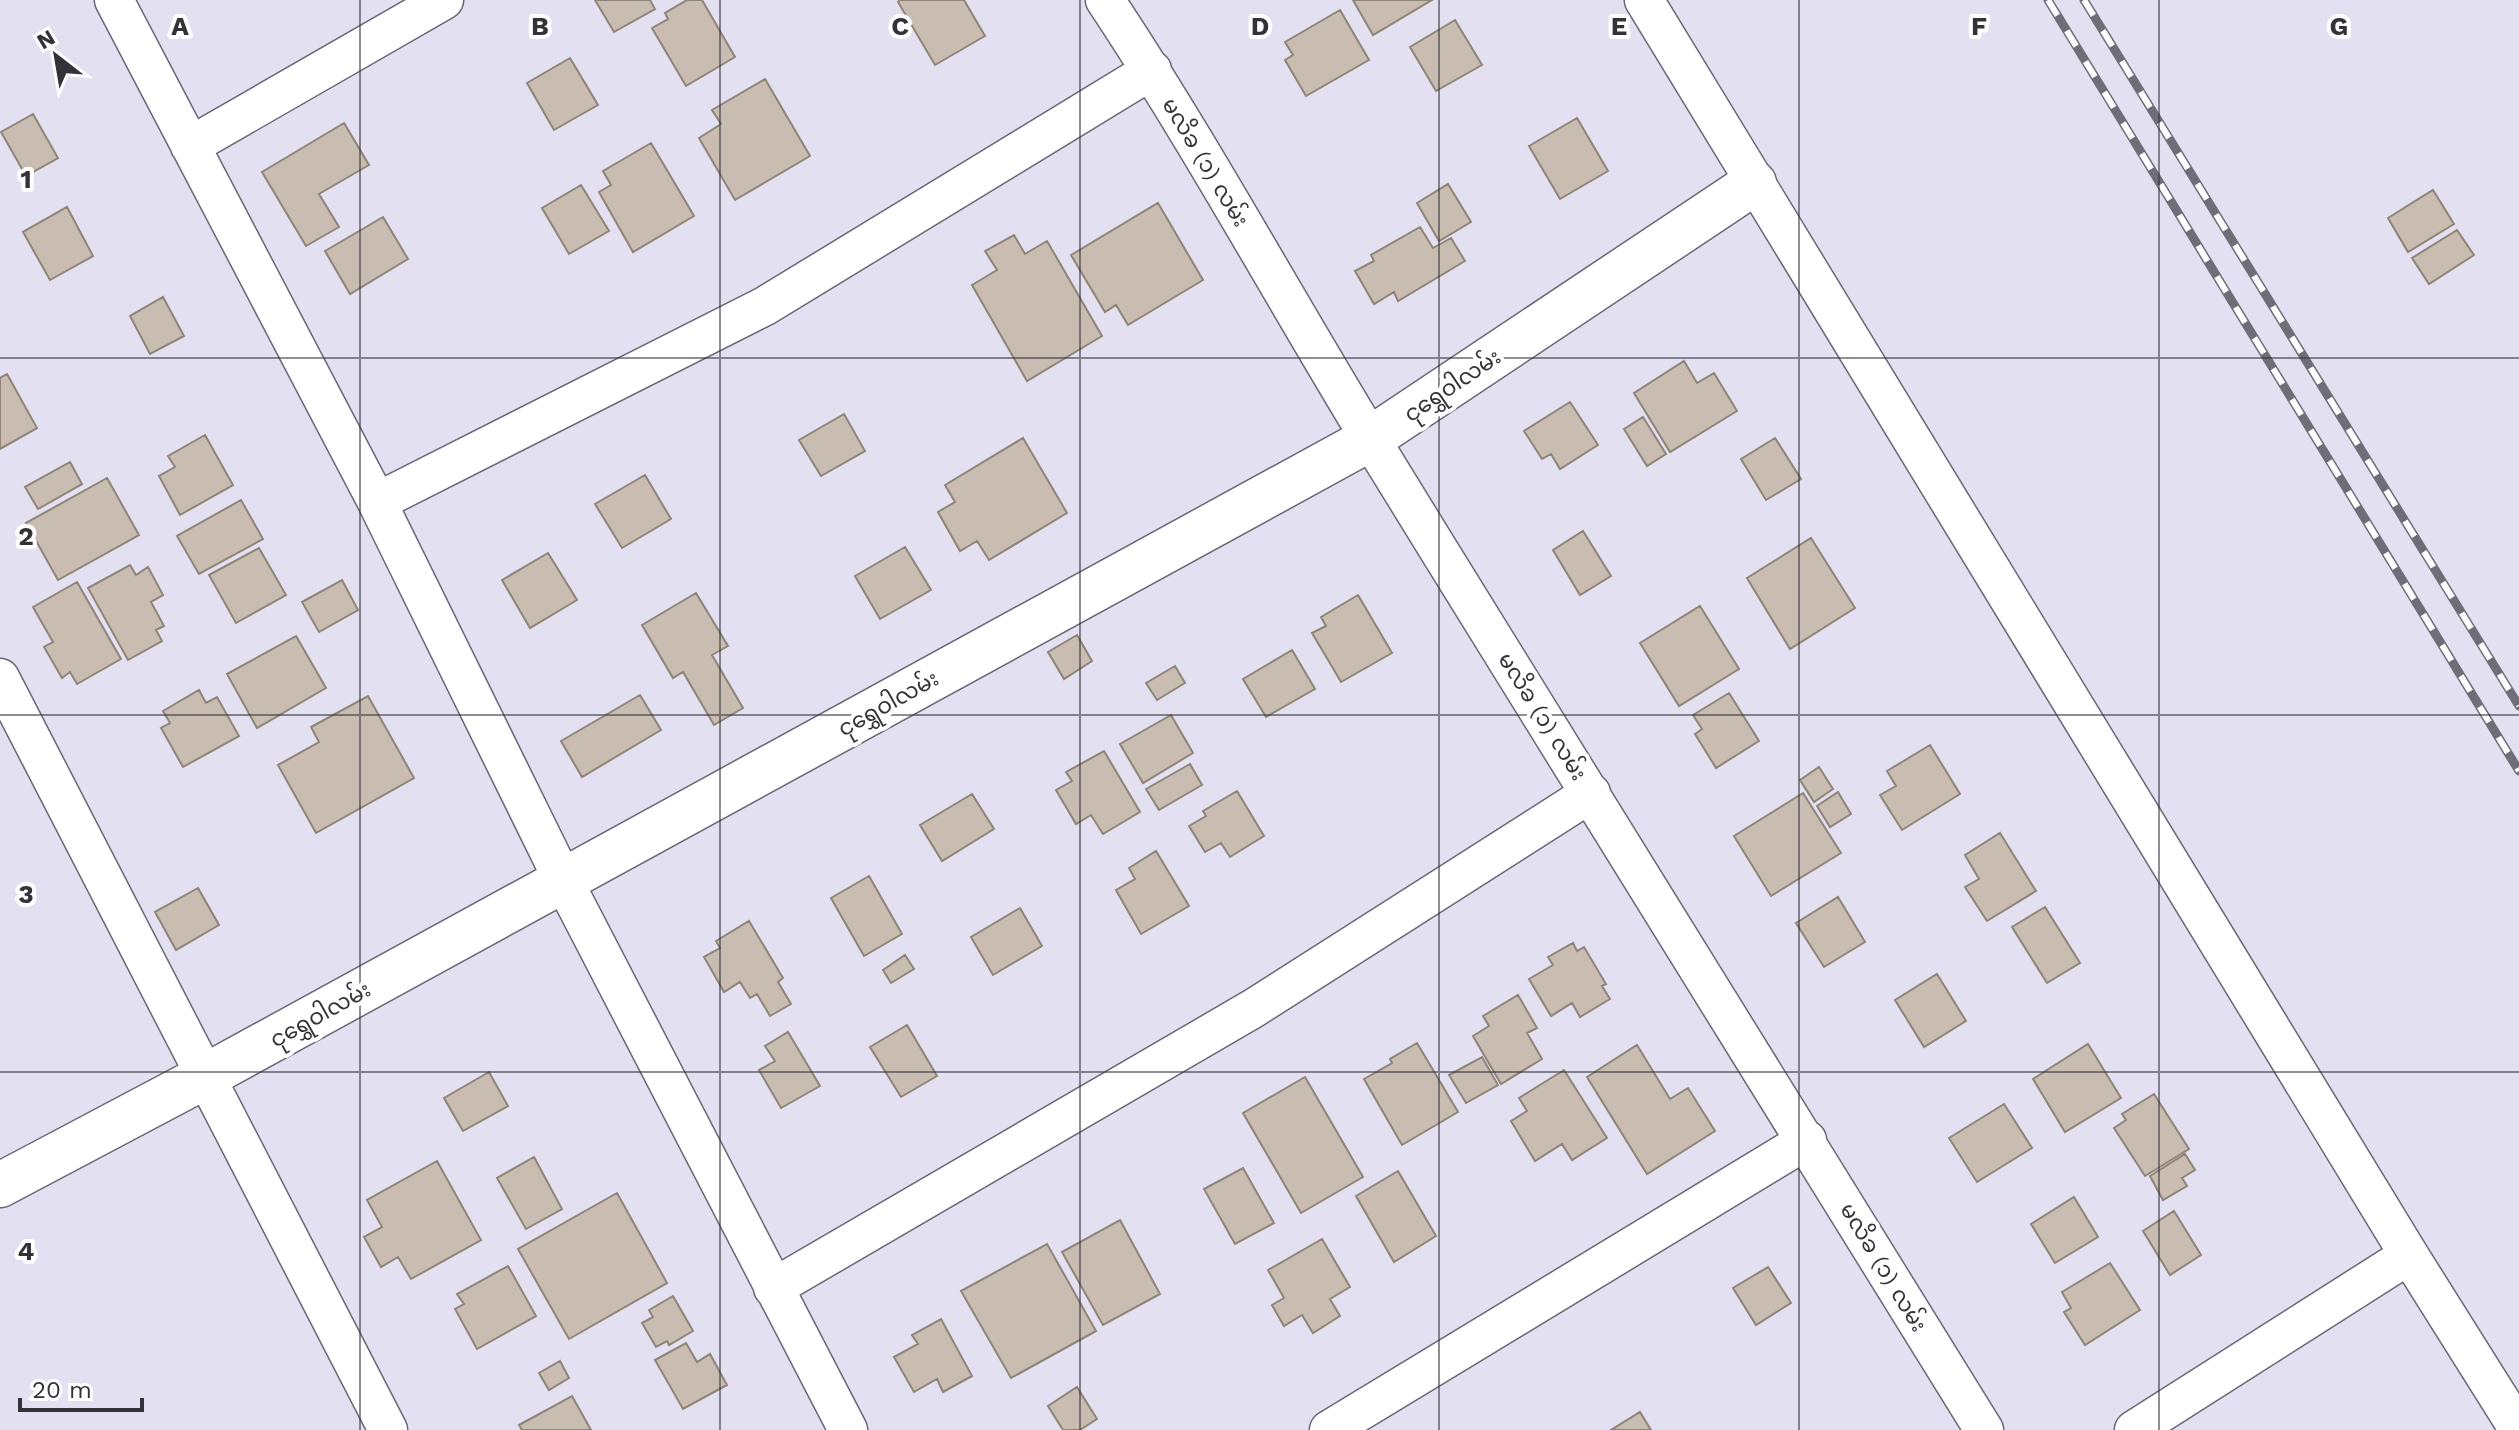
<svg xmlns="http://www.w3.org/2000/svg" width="2519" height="1430" font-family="'Work Sans','Noto Sans Myanmar',sans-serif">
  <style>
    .building { fill: #c8bdb0; stroke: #8e8478; stroke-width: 2 }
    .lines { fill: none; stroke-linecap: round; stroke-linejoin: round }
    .minor-casing { stroke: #686774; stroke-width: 41 }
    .tertiary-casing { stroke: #686774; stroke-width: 47 }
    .minor { stroke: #fff; stroke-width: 38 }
    .tertiary { stroke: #fff; stroke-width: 44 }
    .rail-casing { stroke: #6f6e78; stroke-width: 9 }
    .rail { stroke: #fff; stroke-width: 6; stroke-dasharray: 18; stroke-linecap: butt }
    .grid { fill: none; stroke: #333238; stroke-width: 2; stroke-opacity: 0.55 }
    .labels { text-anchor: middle; stroke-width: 8; stroke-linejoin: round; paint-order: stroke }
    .street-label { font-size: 22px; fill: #333238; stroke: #fff }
    .grid-label { font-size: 26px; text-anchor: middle; font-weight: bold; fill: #333238; stroke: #fff; stroke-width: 8; stroke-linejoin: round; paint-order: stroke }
  </style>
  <rect width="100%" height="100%" fill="#e3e1f1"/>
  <path class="building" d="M595,0H650L655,9L614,32Z
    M687,0H702L735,57L686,86L652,28L668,19L665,13Z
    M900,0H964L985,36L935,65L898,2Z
    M1353,0H1432L1373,35Z
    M1340,10L1369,60L1306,96L1285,60L1293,55L1285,42Z
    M1455,20L1482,65L1436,91L1410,47Z
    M570,58L598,105L554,130L527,83Z
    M765,79L810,156L735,200L699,138L721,124L712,110Z
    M33,114L58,158L26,176L1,132Z
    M1577,118L1608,171L1560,199L1529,146Z
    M344,123L369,165L319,194L339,227L306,246L262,172Z
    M651,143L694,216L633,252L599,192L611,185L603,171Z
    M1448,184L1471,222L1439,241L1417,203Z
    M581,185L609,231L569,254L542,208Z
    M2433,190L2454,224L2408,252L2388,218Z
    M1158,203L1203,280L1128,325L1116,305L1105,312L1071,255Z
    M67,207L93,256L50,280L23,232Z
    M383,217L408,259L350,294L325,251Z
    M1420,227L1433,248L1451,238L1465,261L1398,301L1394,292L1374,304L1355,271L1374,261L1371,255Z
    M2457,230L2474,255L2429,284L2412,258Z
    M1014,235L1025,254L1047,241L1102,336L1027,381L972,285L997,270L985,251Z
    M163,297L184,336L150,354L130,316Z
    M1684,361L1697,383L1714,373L1737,411L1670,452L1634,393Z
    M7,374L37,428L0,449V378Z
    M1570,402L1598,445L1560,469L1551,454L1542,459L1524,431Z
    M844,414L865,451L821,476L799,440Z
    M1643,417L1666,454L1647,466L1624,429Z
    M205,435L233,485L180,515L159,476L175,467L168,456Z
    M1023,438L1067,513L989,560L977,541L960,551L938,512L955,502L945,485Z
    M1775,438L1801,479L1766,500L1741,459Z
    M70,462L82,484L38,509L25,487Z
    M645,475L671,519L622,548L595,504Z
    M107,478L139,535L58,580L26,523Z
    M241,500L263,539L199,574L177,536Z
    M1583,531L1611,576L1580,595L1553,550Z
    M1811,538L1855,608L1790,649L1747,578Z
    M905,547L931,590L880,619L855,576Z
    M259,548L286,595L236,623L209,575Z
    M548,553L577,600L530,628L502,580Z
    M130,565L136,575L148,567L163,595L151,602L164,626L156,630L162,641L128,660L88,588Z
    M342,580L358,610L319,632L302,602Z
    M77,582L121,659L77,684L70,672L62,678L44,647L53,642L33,607Z
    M696,593L728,646L712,655L743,708L714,725L683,672L673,678L642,625Z
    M1358,595L1392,653L1341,682L1312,633L1326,626L1321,617Z
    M1700,606L1739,669L1679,706L1640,643Z
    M1077,635L1092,661L1064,679L1048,652Z
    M296,636L326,688L257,728L227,674Z
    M1292,650L1315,689L1266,717L1243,679Z
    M1175,666L1185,683L1157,700L1146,683Z
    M199,690L206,703L217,697L239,736L183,767L161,728L170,723L163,711Z
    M1729,693L1759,741L1716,768L1695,734L1702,729L1693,715Z
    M640,695L661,730L582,777L561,741Z
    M368,696L414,778L316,833L278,765L319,742L311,727Z
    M1171,715L1193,753L1143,783L1120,744Z
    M1930,745L1960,794L1902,830L1880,795L1896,786L1887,771Z
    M1104,751L1140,812L1103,834L1091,815L1076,824L1056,790L1072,781L1066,772Z
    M1190,764L1202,785L1159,810L1146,789Z
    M1819,767L1833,789L1814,802L1800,780Z
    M1237,791L1264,836L1230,857L1221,843L1205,852L1189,826L1206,816L1203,811Z
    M1838,792L1851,814L1830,827L1817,806Z
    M1803,793L1841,853L1771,896L1734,836Z
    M972,794L994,829L942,861L920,825Z
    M2000,833L2036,891L1987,921L1965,887L1979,879L1965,855Z
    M1156,851L1189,906L1141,934L1116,890L1135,879L1129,868Z
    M869,876L902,934L864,956L831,898Z
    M198,888L219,925L176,950L155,912Z
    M1838,897L1865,942L1824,967L1796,923Z
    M2045,907L2080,963L2047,983L2012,927Z
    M1020,908L1042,946L993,975L971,937Z
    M749,921L783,978L778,982L791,1004L770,1016L757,994L750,998L740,982L724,992L704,957L720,948L716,941Z
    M1573,943L1577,951L1584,947L1606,984L1602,986L1610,999L1580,1017L1572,1003L1551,1016L1529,979L1553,965L1548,957Z
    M905,955L914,969L891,983L883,970Z
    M1937,974L1966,1021L1924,1047L1895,1000Z
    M1518,995L1537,1028L1527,1033L1542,1059L1501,1084L1473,1036L1489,1026L1483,1016Z
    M907,1025L937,1076L901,1097L870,1047Z
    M788,1032L820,1086L781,1108L759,1070L775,1061L765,1046Z
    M1417,1043L1458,1112L1402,1145L1364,1079L1392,1063L1390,1059Z
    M2088,1044L2121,1098L2065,1132L2033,1079Z
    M1637,1045L1670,1099L1688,1088L1715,1131L1647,1174L1587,1077Z
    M1482,1057L1498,1085L1466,1103L1449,1075Z
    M1564,1070L1607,1138L1572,1160L1562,1144L1535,1161L1511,1121L1527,1111L1519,1098Z
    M489,1072L508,1106L463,1131L444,1098Z
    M1305,1077L1363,1177L1301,1213L1243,1113Z
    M2154,1094L2189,1149L2145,1176L2114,1128L2126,1120L2122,1114Z
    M2004,1104L2032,1148L1977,1182L1949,1138Z
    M2185,1154L2195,1170L2182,1178L2187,1186L2163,1200L2150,1176Z
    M534,1157L562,1209L526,1229L497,1178Z
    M437,1161L481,1240L411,1279L398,1257L381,1267L364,1237L382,1227L367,1200Z
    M1243,1168L1274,1223L1235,1244L1204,1189Z
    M1398,1171L1436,1236L1394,1262L1356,1196Z
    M617,1193L667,1283L569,1339L518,1249Z
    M2074,1197L2098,1237L2055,1263L2031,1224Z
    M2174,1211L2201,1255L2170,1275L2143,1231Z
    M1120,1220L1160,1294L1103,1325L1062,1252Z
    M1322,1239L1350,1287L1330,1299L1340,1316L1313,1333L1302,1315L1284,1326L1272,1305L1284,1298L1268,1270Z
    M1047,1244L1096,1331L1011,1378L961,1291Z
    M2110,1263L2140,1310L2085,1345L2064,1312L2071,1308L2062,1292Z
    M508,1266L536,1316L477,1349L455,1309L464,1304L457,1294Z
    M1768,1267L1791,1303L1756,1325L1733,1288Z
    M673,1296L693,1331L669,1345L667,1341L656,1347L642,1323L653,1317L649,1310Z
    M941,1319L972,1376L943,1392L937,1379L914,1392L894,1357L918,1344L912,1335Z
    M686,1343L697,1362L710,1354L727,1385L683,1409L655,1360Z
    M560,1361L569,1378L549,1390L539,1373Z
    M1077,1387L1097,1419L1080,1430H1063L1048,1406Z
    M572,1396L591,1430H522L519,1425Z
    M1640,1412L1651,1430H1611Z"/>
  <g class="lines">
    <g class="minor-casing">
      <path id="minor" d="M114,0L377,502L563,880L848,1430
        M1105,0C1200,143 1282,294 1371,440C1574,771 1782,1099 1984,1430
        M1644,0L2409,1255L2519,1430
        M190,146L444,0
        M377,502L765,306L1152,70
        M0,678L388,1430
        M773,1288L1254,1008L1591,793
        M1329,1430L1807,1140
        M2134,1430L2409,1255"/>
    </g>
    <g class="tertiary-casing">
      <path id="tertiary" d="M0,1185L206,1076L1370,439L1754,183"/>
    </g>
    <use href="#minor" class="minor"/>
    <use href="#tertiary" class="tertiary"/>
    <g class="rail-casing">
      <path id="rail" d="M2048,0L2519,771
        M2084,0L2519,706"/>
    </g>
    <use href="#rail" class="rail"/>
  </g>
  <path class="grid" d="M360,0V1430M720,0V1430M1080,0V1430M1439,0V1430M1799,0V1430M2159,0V1430M0,358H2519M0,715H2519M0,1072H2519"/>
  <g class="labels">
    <g class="street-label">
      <text transform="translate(1206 162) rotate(59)" y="8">မလိခ (၁) လမ်း</text>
      <text transform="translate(1452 385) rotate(-34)" y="8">ငုရွှေဝါလမ်း</text>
      <text transform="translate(888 703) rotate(-29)" y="8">ငုရွှေဝါလမ်း</text>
      <text transform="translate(1543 716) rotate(58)" y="8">မလိခ (၁) လမ်း</text>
      <text transform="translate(320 1014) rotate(-29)" y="8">ငုရွှေဝါလမ်း</text>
      <text transform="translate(1884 1267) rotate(59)" y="8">မလိခ (၁) လမ်း</text>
    </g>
  </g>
  <g class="grid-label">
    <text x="180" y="35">A</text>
    <text x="540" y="35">B</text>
    <text x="900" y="35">C</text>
    <text x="1260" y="35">D</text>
    <text x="1619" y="35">E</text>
    <text x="1979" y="35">F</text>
    <text x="2339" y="35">G</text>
    <text x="26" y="188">1</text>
    <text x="26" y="545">2</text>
    <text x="26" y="903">3</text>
    <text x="26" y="1260">4</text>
  </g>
  <g transform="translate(56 56) rotate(329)" stroke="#ffffff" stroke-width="6" paint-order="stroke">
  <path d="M0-6L14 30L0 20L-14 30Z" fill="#333238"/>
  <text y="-12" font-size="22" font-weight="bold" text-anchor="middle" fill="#333238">N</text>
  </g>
  <path d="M20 1398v12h122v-12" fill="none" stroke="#333238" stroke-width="4"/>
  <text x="32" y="1398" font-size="24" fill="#333238" stroke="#ffffff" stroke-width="6" paint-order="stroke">20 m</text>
</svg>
